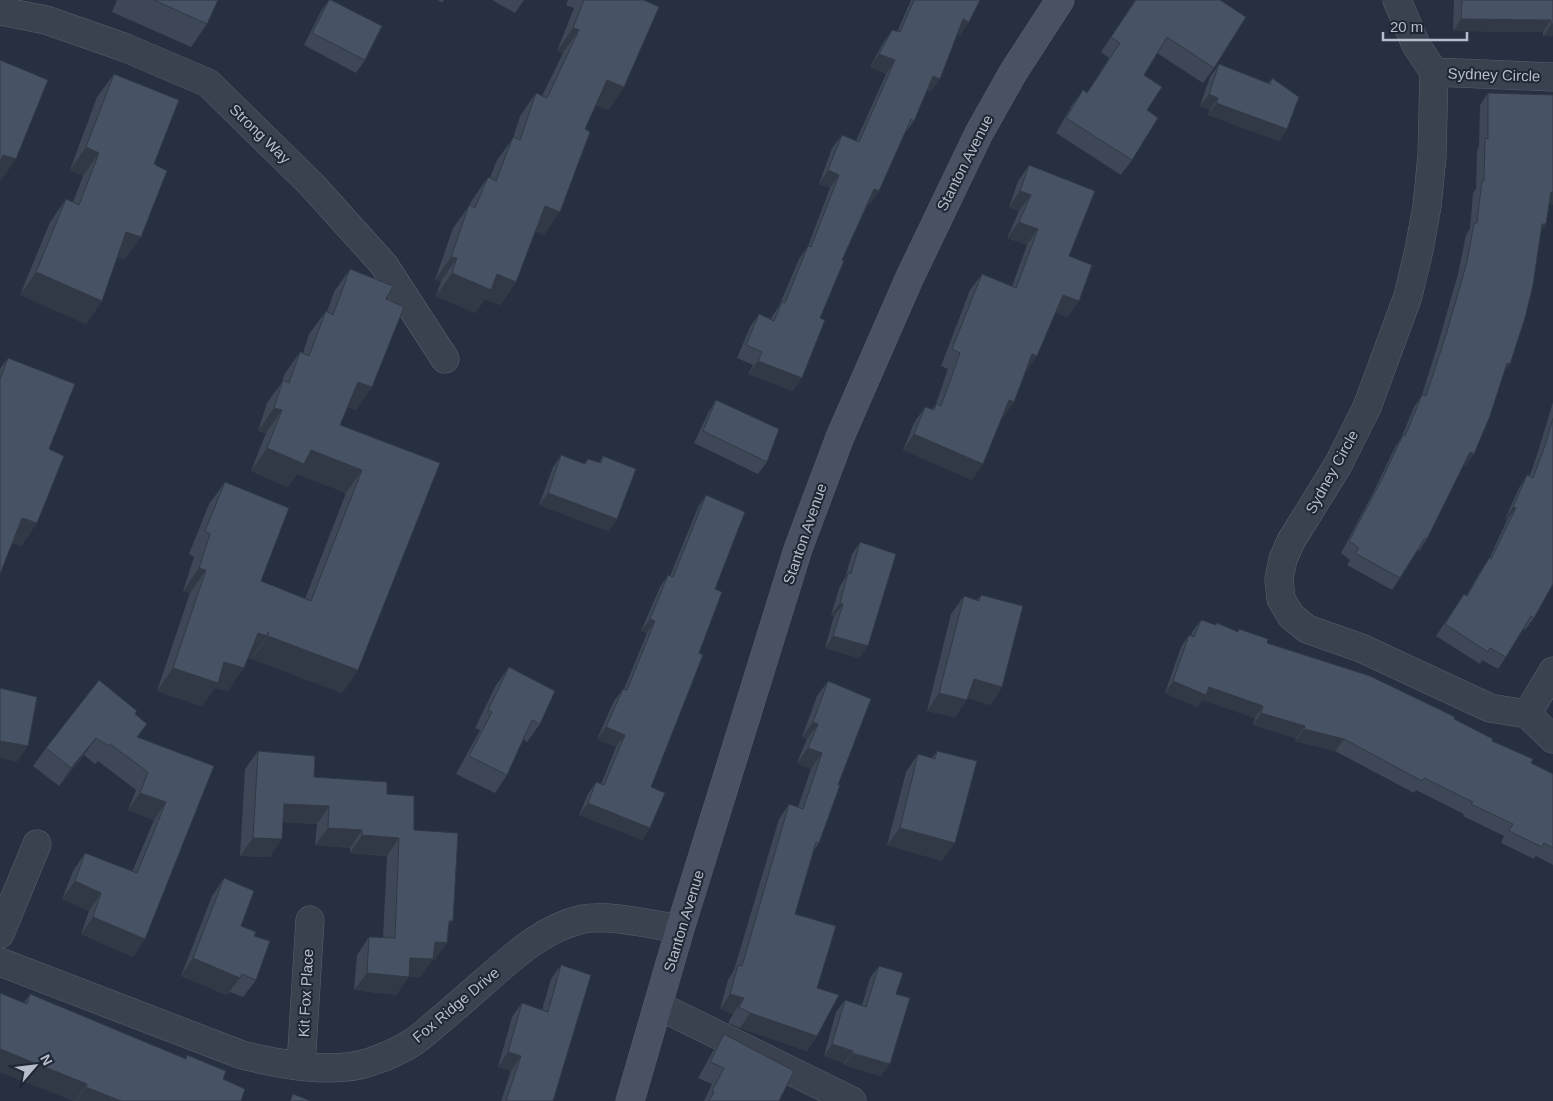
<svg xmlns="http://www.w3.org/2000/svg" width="1553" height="1101" font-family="Arial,sans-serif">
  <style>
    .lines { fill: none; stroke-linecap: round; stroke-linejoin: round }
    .street-casing { stroke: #58606d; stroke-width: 29 }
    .secondary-casing { stroke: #58606d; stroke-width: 29 }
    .street { stroke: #3a4250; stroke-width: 28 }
    .secondary { stroke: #495162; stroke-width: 28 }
    .wall { fill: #3d4756 }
    .shaded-wall { fill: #323946 }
    .building { fill: #475264; stroke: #323946 }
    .labels { text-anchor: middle; stroke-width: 4; stroke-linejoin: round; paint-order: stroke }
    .street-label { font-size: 15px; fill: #b7bdca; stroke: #1f2735 }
  </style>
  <rect width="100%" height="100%" fill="#263040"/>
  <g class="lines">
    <g class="street-casing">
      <path id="street" d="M1397,0L1416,45L1434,72L1432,156L1427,206L1419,250L1408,296L1367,407L1338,465L1291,541L1283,559L1279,579L1281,599L1291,616L1307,629L1361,648L1490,708L1527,714L1553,739
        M0,11L46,20L126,48L208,83L312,185L384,265L445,359
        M1434,72L1553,77
        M1527,714L1553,671
        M0,934L37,844
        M0,962L242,1055C279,1064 333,1075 370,1062C386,1057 401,1050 415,1041C439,1022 461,1002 484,982C514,956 543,928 583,919C610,914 652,925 680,929
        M659,1006L852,1101
        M301,1066L310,920"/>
    </g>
    <g class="secondary-casing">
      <path id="secondary" d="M630,1101L680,929L798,549L840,437L909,279L979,133L1014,71L1060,0"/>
    </g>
    <use href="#street" class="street"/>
    <use href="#secondary" class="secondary"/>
  </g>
  <path class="wall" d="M117,0H218L207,24L191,47L112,12Z
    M329,0L365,60L356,73L304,45L321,11Z
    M438,0H444L442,3Z
    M492,0H524L515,13Z
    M568,0H644L624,87L608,110L596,105L585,129L544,235L535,231L516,282L500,305L485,299L475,313L436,296L441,281L435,280L453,228L469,206L472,200L488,177L490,178L497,160L513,138L520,116L536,93L542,96L563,53L557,51L574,8L566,5Z
    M911,0H980L969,22L960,35L957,33L940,79L930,92L927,90L914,121L905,133L879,191L870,204H868L842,260L820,318L793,391L748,374L753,365L737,358L750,327L759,314L771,319L773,315L779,306L799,259L808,246L830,188L819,184L832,148L842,135L856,141L886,74L870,67L883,43L892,30L897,32Z
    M1135,0H1220L1214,68L1203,83L1157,53L1144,75L1147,110L1132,160L1121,175L1056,133L1072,105L1083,90L1087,93L1109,58L1101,52Z
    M1454,0H1553V36H1543V32L1453,31Z
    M1219,64L1268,83L1272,78L1287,129L1279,141L1208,115L1210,110L1200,106L1210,77Z
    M114,74L154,164L125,260L117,257L102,301L86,324L20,295L50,222L66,199L73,202L83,176L70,170L97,97Z
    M1488,93L1549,205L1546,224L1541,232L1510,364L1504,372L1466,466L1463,465L1427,539L1419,551L1417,550L1400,578L1392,590L1347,565L1350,560L1341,553L1374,491L1395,447L1401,438L1414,407L1422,395L1437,347L1458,274L1466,235L1470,229L1473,193L1476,189L1477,151L1479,147L1480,105Z
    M1029,165L1069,256L1068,317L1055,312L1025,372L1014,402L1002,418L972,480L903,450L914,423L925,407L932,409L936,404L948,369L941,366L970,290L982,274L1012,286L1027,245L1007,238L1019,211L1009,207L1018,181Z
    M350,269L386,299L356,410L348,407L340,425L440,463L358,670L342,693L252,659V657L251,659L248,658L228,691L215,688L202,706L157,691L190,593L183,591L194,557L189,554L209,504L225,482L261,581L305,599L346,493L297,474L288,487L251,471L266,433L258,431L267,403L282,382L284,375L300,352L303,353L309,334L326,311L327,312L334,292Z
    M8,358L49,449L37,523L21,546L12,543L0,574V369Z
    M716,400L767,462L758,474L694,443L708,413Z
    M1553,402V584L1534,618L1525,630L1523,629L1506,657L1498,669L1482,660L1480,664L1436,636L1464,594L1466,596L1481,570L1489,559L1507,520L1505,519L1519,488L1527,475L1529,477L1537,455Z
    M561,455L584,464L588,459L599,463L603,456L617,519L608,531L539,505L553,467Z
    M706,495L715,589L699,653L651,787L650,828L642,840L579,815L588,794L596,782L601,784L616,747L597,739L614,701L623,689H624L647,633L641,631L660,587L668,575L670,576L698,507Z
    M860,542L859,658L825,648L834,616L831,615L840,586L845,578L852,554Z
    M981,595L1002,687L990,705L968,698L955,717L927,711L951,614L964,596L977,600Z
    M1201,620L1215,625L1217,623L1237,632L1239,629L1267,643L1454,719L1492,741L1531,763L1553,774V865L1536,856L1534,859L1501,843L1504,836L1463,816L1464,814L1416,790L1414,793L1335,751L1295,741L1296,738L1253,725L1255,718L1202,700L1197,707L1165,693L1181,647L1189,635L1191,636L1192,632Z
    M509,667L540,724L527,742L523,739L507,775L495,793L456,774L480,730L475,728L496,685Z
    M828,681L838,785L819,843L814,850L795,914L817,988V1036L807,1051L740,1028L728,1023L733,1014L720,1009L728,980L734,970L779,819L789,804L798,807L811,769L797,763L807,739L802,737L817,696Z
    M136,714L138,737L214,766L133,957L81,934L89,911L62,899L73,871L85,853L132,872L154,820L128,810L136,790L98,761L95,764L84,755L59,786L33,766L46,748Z
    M258,751L314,777L387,794L414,830L448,927L435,960H432L420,977L409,976L396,995L354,990L357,955L369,937L383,938L387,856L350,853V848L315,845L317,824L283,822L270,857L240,856L245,769Z
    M937,751L942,861L887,845L906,772L918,754L932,758Z
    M224,878L241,926L254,936L256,980L243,997L230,992L227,995L181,976L212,896Z
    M561,965L553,1101H501L511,1071L498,1067L512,1017L522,1003L542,1010L551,979Z
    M879,966L896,994L881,1076L844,1065V1063L824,1056L836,1012L845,1000L862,1005L870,978Z
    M30,994L185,1059L187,1055L223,1079L241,1101H74L0,1072L24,1003Z
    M724,1034L779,1101H704L712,1084L698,1078L713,1051Z"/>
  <path class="shaded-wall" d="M963,19L969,22L960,35L954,32Z
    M1461,19L1551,20L1543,32L1453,31Z
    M1551,24H1553V36H1543Z
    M573,28L579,30L563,53L557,51Z
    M879,54L895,60L886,74L870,67Z
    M933,76L940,79L930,92L924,89Z
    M607,80L624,87L608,110L590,103Z
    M1209,94L1218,98L1210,110L1200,106Z
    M1216,103L1287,129L1279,141L1208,115Z
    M86,147L99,153L83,176L70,170Z
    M3,155L16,159L0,182V160Z
    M828,170L839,175L830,188L819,184Z
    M874,189L879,191L870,204L865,202Z
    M1020,191L1031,195L1019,211L1009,207Z
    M1551,192H1553V205L1542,204Z
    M545,206L560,212L544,235L529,229Z
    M1019,222L1038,229L1027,245L1007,238Z
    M1542,224H1546L1538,236Z
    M126,232L141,237L125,260L110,255Z
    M451,257L457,258L441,281L435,280Z
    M36,272L102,301L86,324L20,295Z
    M452,273L497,274L516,282L500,305L485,299L475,313L436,296Z
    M1063,295L1079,301L1068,317L1051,311Z
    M1032,354L1037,356L1026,372L1021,370Z
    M758,361L802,378L793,391L748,374Z
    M1507,363L1510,364L1501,376Z
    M358,382L372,387L356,410L342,405Z
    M1009,400L1014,402L1003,418L998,416Z
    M274,408L282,410L266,433L258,431Z
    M914,434L983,464L972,480L903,450Z
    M267,448L311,450L362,470L346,493L297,474L288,487L251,471Z
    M1470,452L1474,454L1466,466L1461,464Z
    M548,493L617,519L608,531L539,505Z
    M1513,507L1516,508L1507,520L1505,519Z
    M22,518L37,523L21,546L6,541Z
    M199,568L206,570L190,593L183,591Z
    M840,603L843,604L834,616L831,615Z
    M650,619L655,621L647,633L641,631Z
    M258,633L267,636L251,659L242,656Z
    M268,636L358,670L342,693L252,659Z
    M833,636L868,646L859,658L825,648Z
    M224,662L244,668L228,691L215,688L202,706L157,691L173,668Z
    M974,679L1002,687L990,705L961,696Z
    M1173,681L1209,687L1263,706L1255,718L1202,700L1197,707L1165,693Z
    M939,693L967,700L955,717L927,711Z
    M1261,713L1305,726L1296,738L1253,725Z
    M813,722L818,724L807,739L802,737Z
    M606,727L625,735L616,747L597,739Z
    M1304,729L1344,739L1335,751L1295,741Z
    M96,738L84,755L59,786L71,768Z
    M0,741L28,746L17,762L0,758Z
    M808,748L822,753L811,769L797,763Z
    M140,793L166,802L154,820L128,810Z
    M588,803L650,828L642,840L579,815Z
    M284,804L329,806L317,824L272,822Z
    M328,828L362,830L350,848L315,845Z
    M900,828L955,843L942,861L887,845Z
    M362,835L399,838L387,856L350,853Z
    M253,838L282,839L270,857L240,856Z
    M75,881L101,893L89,911L62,899Z
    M93,917L145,939L133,957L81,934Z
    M449,921H453L440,939Z
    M435,942L447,943L435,960H432L420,977L398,976L410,958Z
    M193,958L240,978L227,995L181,976Z
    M367,973L409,977L396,995L354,990Z
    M730,994L744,998L733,1014L720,1009Z
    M750,1013L817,1036L807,1051L740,1028Z
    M832,1044L853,1051L844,1063L824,1056Z
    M0,1049L87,1084L75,1101H74L0,1072Z
    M508,1052L521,1056L511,1071L498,1067Z
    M852,1053L890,1064L881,1076L844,1065Z
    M86,1087L121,1101H76Z"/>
  <path class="building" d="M154,0H218L207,24Z
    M329,0H331L382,26L365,60L312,33Z
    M584,0H644L659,7L624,87L607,80L585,129L590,132L560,212L545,206L516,282L497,274L491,290L452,273L457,258L451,257L469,205L475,208L488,177L496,181L513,137L520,140L536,93L547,98L579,30L573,28Z
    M914,0H980L969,22L963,19L940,79L933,76L914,121L911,119L879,191L874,189L842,260L844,261L820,318L825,320L802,378L758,361L762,352L746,345L759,314L774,321L782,302L785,303L808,246L811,247L839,175L828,170L842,135L859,142L895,60L879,54L892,30L900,32Z
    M1136,0H1220L1246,17L1214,68L1167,37L1144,75L1162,87L1147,110L1158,118L1132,160L1066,118L1083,90L1087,93L1120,43L1111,37Z
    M1462,0H1553V24H1551V20L1461,19Z
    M0,60L48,80L16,159L3,155L0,163Z
    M1219,64L1270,84L1272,78L1299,97L1287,129L1216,103L1218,98L1209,94Z
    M114,74L179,100L154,164L167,171L141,237L126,232L102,301L36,272L66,199L79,205L99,153L86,147Z
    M1488,93L1553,95V192H1551L1546,224H1542L1533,285L1525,318L1510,364L1507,363L1490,416L1474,454L1470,452L1427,539L1425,538L1400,578L1355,553L1359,548L1349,541L1382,479L1403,435L1405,436L1422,395L1426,396L1446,335L1467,262L1474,223H1477L1482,180L1484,181L1485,138L1488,139Z
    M1029,165L1095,191L1069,256L1092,265L1079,301L1063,295L1037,356L1032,354L1014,402L1009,400L983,464L914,434L925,407L934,410L936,404L941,406L960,353L952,349L982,274L1016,288L1038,229L1019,222L1031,195L1020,191Z
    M350,269L393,286L386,299L404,307L372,387L358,382L340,425L440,463L358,670L268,636V632L267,636L258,633L244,668L224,662L218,683L173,668L206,570L199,568L210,534L205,531L225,482L289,508L261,581L311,601L362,470L311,450L304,464L267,448L282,410L274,408L283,380L289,383L300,352L309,356L326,311L333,315Z
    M8,358L75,384L49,449L64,456L37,523L22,518L0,574V379Z
    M716,400L779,429L767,462L703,431Z
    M1553,418V584L1534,618L1531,616L1506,657L1490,648L1488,652L1445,624L1464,594L1467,596L1489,558L1491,559L1516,508L1513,507L1527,475L1533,478L1546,443Z
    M561,455L585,464L588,459L601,463L603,456L636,469L617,519L548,493Z
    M706,495L745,512L715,589L722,592L699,653L703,655L651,787L665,793L650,828L588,803L596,782L604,785L625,735L606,727L623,689L627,690L655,621L650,619L668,575L673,577Z
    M860,542L896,554L868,646L833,636L843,604L840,603L848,573L851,574Z
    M981,595L1023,606L1002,687L974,679L967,700L939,693L964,596L979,601Z
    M1201,620L1216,625L1217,623L1238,632L1239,629L1268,639L1267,643L1370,676L1455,717L1454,719L1493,739L1492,741L1533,759L1531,763L1553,774V848L1544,843L1542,847L1509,831L1513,824L1471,804L1473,802L1424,778L1422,781L1344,739L1304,729L1305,726L1261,713L1263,706L1209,687L1206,695L1173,681L1189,635L1194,637Z
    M509,667L555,691L540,724L532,720L507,775L469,756L492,712L488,710Z
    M99,680L137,711L135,714L147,724L137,737L214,766L145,939L93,917L101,893L75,881L85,853L137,873L166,802L140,793L148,772L110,744L108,746L96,738L71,768L46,748Z
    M828,681L871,699L838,785H840L819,843L816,842L795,914L836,926L817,988L839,995L817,1036L750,1013L739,1007L744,998L730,994L738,965L742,966L789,804L803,809L822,753L808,748L818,724L813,722Z
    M0,688L37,697L28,746L0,741Z
    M258,751L315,756L314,777L387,782V794L414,796V830L458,833L453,921H449L447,943L435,942L433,959L410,958L409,977L367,973L369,937L395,938L399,838L362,835V830L328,828L329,806L284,804L282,839L253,838Z
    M937,751L977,761L955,843L900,828L918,754L935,759Z
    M224,878L254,891L241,926L256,932L254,936L270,941L256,980L242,974L240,978L193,958Z
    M561,965L591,975L553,1101H506L521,1056L508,1052L522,1003L548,1012Z
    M879,966L903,973L896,994L910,998L890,1064L852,1053L853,1051L832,1044L845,1000L866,1007Z
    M0,993L27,1004L30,994L186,1059L187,1055L226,1071L223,1079L245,1089L241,1101H121L86,1087L87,1084L0,1049Z
    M724,1034L794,1071L779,1101H709L714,1092L712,1091L724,1068L710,1062Z
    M293,1094L311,1101H290Z"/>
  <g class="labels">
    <g class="street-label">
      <text transform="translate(1494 75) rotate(2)" y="5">Sydney Circle</text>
      <text transform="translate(260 134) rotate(44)" y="5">Strong Way</text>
      <text transform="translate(965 163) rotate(-63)" y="5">Stanton Avenue</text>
      <text transform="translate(1332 472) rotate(-61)" y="5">Sydney Circle</text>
      <text transform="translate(805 534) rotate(-71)" y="5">Stanton Avenue</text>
      <text transform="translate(684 921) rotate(-73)" y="5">Stanton Avenue</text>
      <text transform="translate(306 993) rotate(-87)" y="5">Kit Fox Place</text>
      <text transform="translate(456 1005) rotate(-40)" y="5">Fox Ridge Drive</text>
    </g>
  </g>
  <g transform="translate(35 1066) rotate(62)" stroke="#1f2735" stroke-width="4" paint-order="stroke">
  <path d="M0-4L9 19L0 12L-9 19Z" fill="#b7bdca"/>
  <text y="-8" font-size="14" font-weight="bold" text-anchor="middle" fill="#b7bdca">N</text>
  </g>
  <path d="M1383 32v8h84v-8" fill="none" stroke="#b7bdca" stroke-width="2.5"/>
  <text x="1390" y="32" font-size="15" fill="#b7bdca" stroke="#1f2735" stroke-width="4" paint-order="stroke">20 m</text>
</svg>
